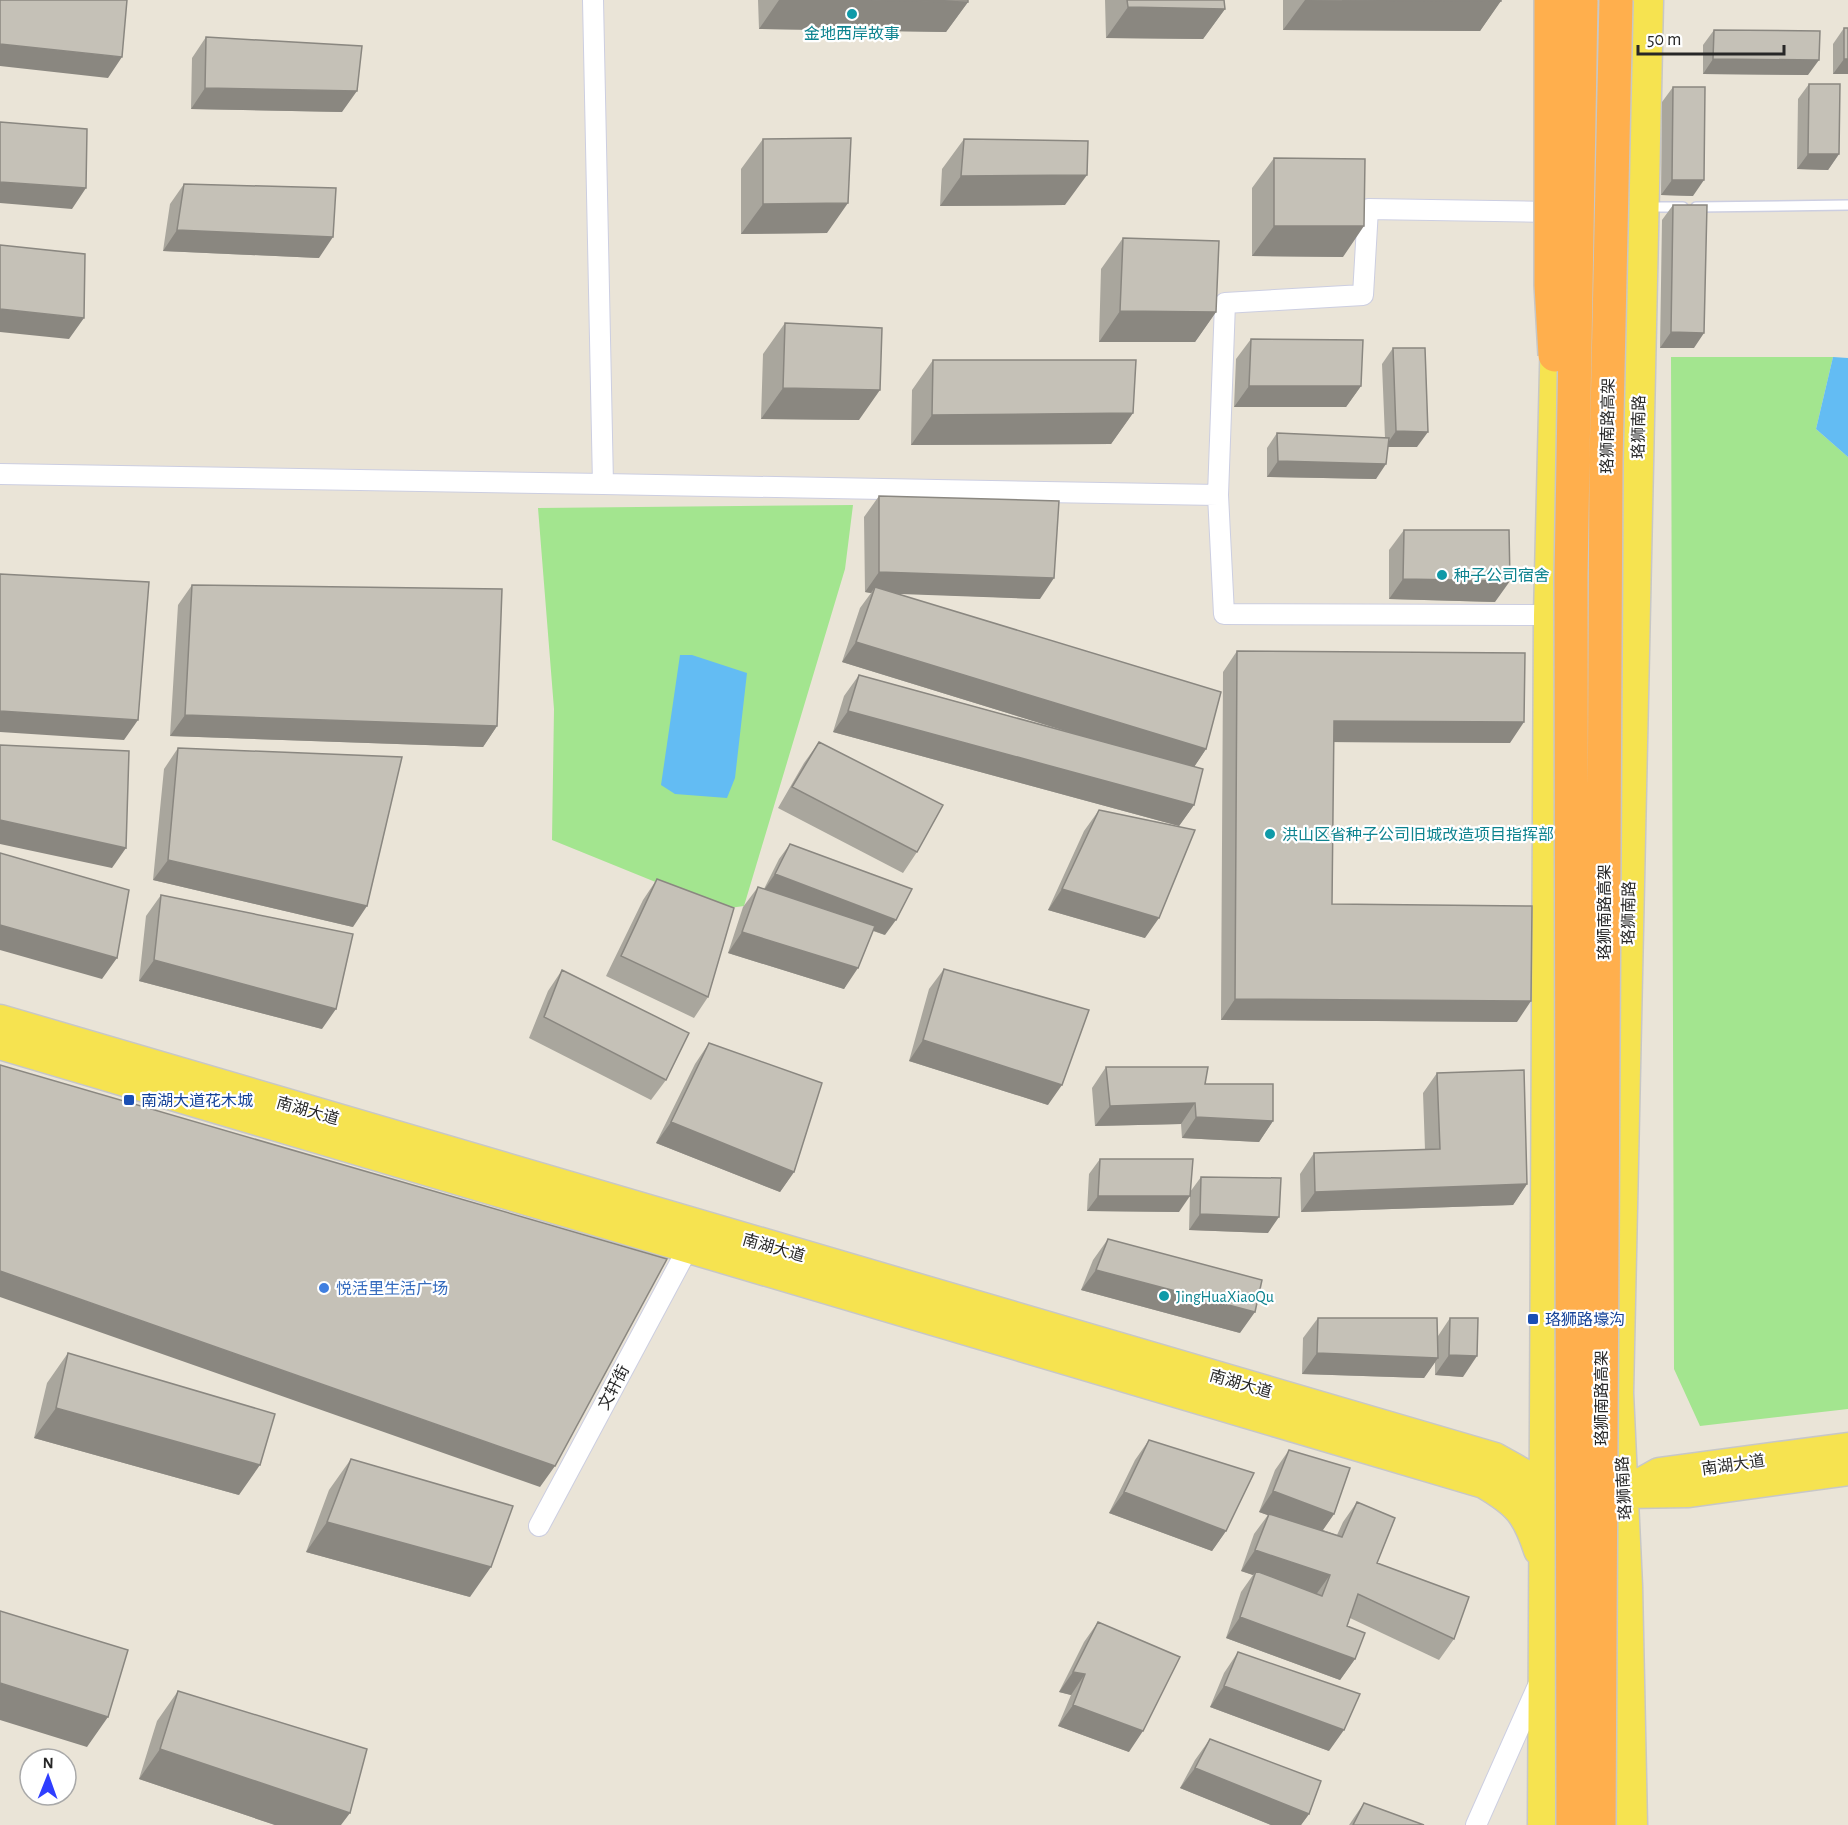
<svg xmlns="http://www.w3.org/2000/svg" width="1848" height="1825" font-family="'Alegreya Sans','Noto Sans SC',sans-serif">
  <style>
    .green { fill: #a3e58f }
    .water { fill: #63bcf3 }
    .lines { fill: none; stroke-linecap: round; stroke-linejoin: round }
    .lane-casing { stroke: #cccee1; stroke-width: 12 }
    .street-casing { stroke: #cccee1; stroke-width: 22 }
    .primary-casing { stroke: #c7c7c7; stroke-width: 33 }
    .lane { stroke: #fff; stroke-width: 9 }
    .street { stroke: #fff; stroke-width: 20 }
    .primary { stroke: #f6e350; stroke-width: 30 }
    .highway-bridge-casing { stroke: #c7c7c7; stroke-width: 36; stroke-linecap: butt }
    .highway-bridge { stroke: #ffaf4d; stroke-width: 33 }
    .wall { fill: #a9a69d }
    .shaded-wall { fill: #8a8780 }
    .building { fill: #c5c1b7; stroke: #8a8780; stroke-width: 1.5 }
    .culture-dot { fill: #0f9aa8; stroke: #fff; stroke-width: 2 }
    .transit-dot { fill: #1a4fb4; stroke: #fff; stroke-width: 2 }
    .shop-dot { fill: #3f7fe0; stroke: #fff; stroke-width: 2 }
    .labels { text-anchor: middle; stroke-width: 4.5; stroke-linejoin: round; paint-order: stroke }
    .culture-label { font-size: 16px; fill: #0d838f; stroke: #fff; text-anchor: start }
    .street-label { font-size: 16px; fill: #272727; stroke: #fff }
    .transit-label { font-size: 16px; fill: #164399; stroke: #fff; text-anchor: start }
    .shop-label { font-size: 16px; fill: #366cbe; stroke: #fff; text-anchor: start }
  </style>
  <rect width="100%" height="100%" fill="#eae4d7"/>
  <path class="green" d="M1671,357H1833L1816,429L1848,457V1409L1700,1426L1674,1369Z
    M853,505L845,569L744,906L722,909L552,840L554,709L538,508Z"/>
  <path class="water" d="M1833,357L1848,358V457L1816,429Z
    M680,655H692L747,673L735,778L727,798L675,794L661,785Z"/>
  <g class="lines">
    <g class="lane-casing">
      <path id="lane" d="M1648,207H1683
        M1696,207L1848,205"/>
    </g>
    <g class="street-casing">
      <path id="street" d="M0,474L603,484L593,0
        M603,484L1218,495
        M1549,615L1224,614L1218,495L1225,303L1363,295L1368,209L1551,212
        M539,1526L688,1248
        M1476,1825L1540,1681"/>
    </g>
    <g class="primary-casing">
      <path id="primary" d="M0,1020L1495,1458L1541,1484
        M0,1044L1484,1483L1623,1493L1689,1492L1848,1470
        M1484,1483C1518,1503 1527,1513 1539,1550
        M1636,1486L1659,1473L1848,1448
        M1543,1825L1549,615L1556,330
        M1632,1825L1627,1586L1618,1393L1648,0"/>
    </g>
    <use href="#lane" class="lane"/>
    <use href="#street" class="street"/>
    <use href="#primary" class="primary"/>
    <g class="highway-bridge-casing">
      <path id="highway-bridge" d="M1551,0V285L1555,355
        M1573,1825L1571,577L1581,0
        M1599,1825L1606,462L1616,0"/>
    </g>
    <use href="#highway-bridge" class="highway-bridge"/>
  </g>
  <path class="wall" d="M758,0H968V2L946,32L759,29Z
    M1105,0H1224L1225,9L1203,39L1106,38Z
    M1283,0H1501L1480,31L1283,30Z
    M1844,28H1848V74H1833V44Z
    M1714,30L1808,75L1703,74V45Z
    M206,37L342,112L191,109L192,58Z
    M1809,84L1839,154L1828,170L1797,169L1798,99Z
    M1673,87L1693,196L1661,195L1662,102Z
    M763,139L827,233L741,234V169Z
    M964,139L1065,205L940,206L942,169Z
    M1274,158L1343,257L1252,256V188Z
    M184,184L319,258L163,251L170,204Z
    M1673,205L1694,348H1660L1662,220Z
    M1123,238L1216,312L1195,342H1099L1101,269Z
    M785,323L859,420L761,419L763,354Z
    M1251,339L1361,386L1346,407H1234L1236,359Z
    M1393,348L1417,447H1388L1376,479L1267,477V448L1277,433L1385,438L1382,364Z
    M933,360L1133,413L1111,444L911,445L912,390Z
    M879,496L1040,599L895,593L1206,749L1194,767V805L1179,826L833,732L844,696L859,675L1079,735L842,662L860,608L871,593L865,592L864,517Z
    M1404,530L1495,602L1389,599V550Z
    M192,585L497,726L483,747L170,736L178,605Z
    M1237,651L1510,743L1333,742L1332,904L1517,1022L1221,1020L1223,672Z
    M819,742L917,852L903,873L778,808L804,763Z
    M178,748L353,927L153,880L164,769Z
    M1099,810L1145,938L1048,910L1084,831Z
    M790,844L885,935L873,931L844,989L728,953L743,907L758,887L764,889L779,859Z
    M657,879L708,997L694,1018L606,976L643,900Z
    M161,895L322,1029L139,981L146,916Z
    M944,969L1048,1105L909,1061L929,989Z
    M562,970L666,1080L651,1100L529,1038L548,991Z
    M709,1043L794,1172L780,1192L656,1143L695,1064Z
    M1106,1067L1205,1084L1273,1121L1259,1142L1182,1138L1181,1124L1095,1126L1092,1088Z
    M1437,1073L1527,1184L1513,1205L1301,1212L1300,1174L1314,1153L1425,1150L1423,1093Z
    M1100,1159L1179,1212L1087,1211L1089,1174Z
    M1201,1177L1268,1233L1189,1230L1190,1192Z
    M1108,1239L1240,1333L1081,1290L1093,1260Z
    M1318,1318L1438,1336L1450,1318L1463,1377L1435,1375V1362L1424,1378L1302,1374L1303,1338Z
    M68,1353L239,1495L34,1438L47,1383Z
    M1149,1440L1226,1531L1212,1551L1109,1513L1135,1460Z
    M1289,1450L1334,1514L1323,1530L1337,1535L1343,1522L1357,1502L1377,1563L1454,1639L1439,1660L1350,1618L1347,1626L1355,1659L1340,1680L1226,1638L1241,1592L1253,1575L1241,1571L1254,1534L1268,1515L1259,1512L1275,1470Z
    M351,1459L470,1597L306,1552L329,1490Z
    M1098,1622L1129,1752L1058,1726L1071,1695L1059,1692L1084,1642Z
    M1238,1652L1329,1751L1210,1707L1224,1673Z
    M178,1691L341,1825H275L139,1779L157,1721Z
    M1210,1739L1309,1814L1301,1825H1271L1180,1788L1195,1760Z
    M1364,1803L1424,1825H1349Z"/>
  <path class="shaded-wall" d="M779,0H871L968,2L946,32L759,29Z
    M1305,0L1501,1L1480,31L1283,30Z
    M1128,7L1225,9L1203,39L1106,38Z
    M0,44L122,57L108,78L0,66Z
    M1713,59L1819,60L1808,75L1703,74Z
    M1844,59H1848V74H1833Z
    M205,88L357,91L342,112L191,109Z
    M1808,154H1839L1828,170L1797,169Z
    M1087,175L1065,205L940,206L961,176Z
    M1672,180H1704L1693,196L1661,195Z
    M0,182L86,188L72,209L0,203Z
    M848,203L827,233L741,234L763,204Z
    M1274,226H1364L1343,257L1252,256Z
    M177,230L333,237L319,258L163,251Z
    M0,309L84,318L69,339L0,332Z
    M1120,311L1216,312L1195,342H1099Z
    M1671,332L1704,333L1694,348H1660Z
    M1249,386H1361L1346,407H1234Z
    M783,388L880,390L859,420L761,419Z
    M1133,413L1111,444L911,445L932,415Z
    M1396,431L1428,432L1417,447H1385Z
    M1278,461L1386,464L1376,479L1267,477Z
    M879,572L1054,578L1040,599L873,593L875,587L871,593L865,592Z
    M1403,579L1510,581L1495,602L1389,599Z
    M856,642L1206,749L1192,770L842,662Z
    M0,711L138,720L124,740L0,732Z
    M848,711L1194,805L1179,826L833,732Z
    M185,715L497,726L483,747L170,736Z
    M1334,721L1524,722L1510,743L1319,742Z
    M0,820L126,848L112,868L0,844Z
    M168,860L367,906L353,927L153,880Z
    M775,874L896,920L885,935L764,890Z
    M1062,889L1159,918L1145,938L1048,910Z
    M0,925L117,958L102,979L0,950Z
    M742,932L858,968L844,989L728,953Z
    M154,960L336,1009L322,1029L139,981Z
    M1235,999L1531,1001L1517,1022L1221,1020Z
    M923,1040L1062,1085L1048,1105L909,1061Z
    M1195,1103L1181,1124L1095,1126L1110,1106Z
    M1196,1117L1273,1121L1259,1142L1182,1138Z
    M671,1122L794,1172L780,1192L656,1143Z
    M1527,1184L1513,1205L1301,1212L1315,1192Z
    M1098,1196H1190L1179,1212L1087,1211Z
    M1200,1214L1279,1217L1268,1233L1189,1230Z
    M1096,1270L1255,1312L1240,1333L1081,1290Z
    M0,1271L555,1466L540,1487L0,1297Z
    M1317,1353L1438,1358L1424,1378L1302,1374Z
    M1449,1355L1477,1356L1463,1377L1435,1375Z
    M56,1408L260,1465L239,1495L34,1438Z
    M1273,1491L1334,1514L1320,1534L1259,1512Z
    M1124,1492L1226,1531L1212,1551L1109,1513Z
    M327,1522L491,1567L470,1597L306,1552Z
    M1255,1550L1330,1575L1315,1596L1256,1571L1253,1575L1241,1571Z
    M1240,1617L1355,1659L1340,1680L1226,1638Z
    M1073,1672L1085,1674L1071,1695L1059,1692Z
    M0,1683L108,1717L87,1747L0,1720Z
    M1224,1686L1344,1730L1329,1751L1210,1707Z
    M1073,1705L1143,1731L1129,1752L1058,1726Z
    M160,1749L350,1813L341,1825H275L139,1779Z
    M1195,1768L1309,1814L1301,1825H1271L1180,1788Z"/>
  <path class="building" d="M0,0H127L122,57L0,44Z
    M871,0H968V2Z
    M1127,0H1224L1225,9L1128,7Z
    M1342,0H1501V1Z
    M1844,28H1848V59H1844Z
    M1714,30L1820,31L1819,60L1713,59Z
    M206,37L362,46L357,91L205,88Z
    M1809,84H1840L1839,154H1808Z
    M1673,87H1705L1704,180H1672Z
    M0,122L87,129L86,188L0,182Z
    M851,138L848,203L763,204V139Z
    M964,139L1088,141L1087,175L961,176Z
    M1274,158L1365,159L1364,226H1274Z
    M184,184L336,188L333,237L177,230Z
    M1673,205H1707L1704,333L1671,332Z
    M1123,238L1219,241L1216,312L1120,311Z
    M0,245L85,254L84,318L0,309Z
    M785,323L882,328L880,390L783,388Z
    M1251,339L1363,340L1361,386H1249Z
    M1393,348H1425L1428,432L1396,431Z
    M933,360H1136L1133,413L932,415Z
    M1277,433L1389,438L1386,464L1278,461Z
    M879,496L1059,501L1054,578L879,572Z
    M1404,530H1509L1510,581L1403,579Z
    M0,574L149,582L138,720L0,711Z
    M192,585L502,589L497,726L185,715Z
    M875,587L1221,692L1206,749L856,642Z
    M1237,651L1525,653L1524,722L1334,721L1332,904L1532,906L1531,1001L1235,999Z
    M859,675L1203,769L1194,805L848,711Z
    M819,742L943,805L917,852L792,787Z
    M0,745L129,751L126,848L0,820Z
    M178,748L402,757L367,906L168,860Z
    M1099,810L1195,830L1159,918L1062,889Z
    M790,844L912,889L896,920L775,874Z
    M0,853L129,890L117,958L0,925Z
    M657,879L734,908L708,997L621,956Z
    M758,887L875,926L858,968L742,932Z
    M161,895L353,934L336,1009L154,960Z
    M944,969L1089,1010L1062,1085L923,1040Z
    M562,970L689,1033L666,1080L544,1017Z
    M709,1043L822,1083L794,1172L671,1122Z
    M0,1065L667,1259L555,1466L0,1271Z
    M1106,1067H1208L1205,1084H1273V1121L1196,1117L1195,1103L1110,1106Z
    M1524,1070L1527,1184L1315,1192L1314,1153L1440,1149L1437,1073Z
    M1100,1159H1193L1190,1196H1098Z
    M1201,1177L1281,1178L1279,1217L1200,1214Z
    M1108,1239L1262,1280L1255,1312L1096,1270Z
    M1318,1318H1437L1438,1358L1317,1353Z
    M1450,1318H1478L1477,1356L1449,1355Z
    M68,1353L275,1414L260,1465L56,1408Z
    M1149,1440L1254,1473L1226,1531L1124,1492Z
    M1289,1450L1350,1468L1334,1514L1273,1491Z
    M351,1459L513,1506L491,1567L327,1522Z
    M1357,1502L1395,1518L1377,1563L1469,1597L1454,1639L1358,1594L1347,1626L1365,1633L1355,1659L1240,1617L1256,1571L1322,1596L1330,1575L1255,1550L1269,1514L1342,1537Z
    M0,1611L128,1650L108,1717L0,1683Z
    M1098,1622L1180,1657L1143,1731L1073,1705L1085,1674L1073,1672Z
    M1238,1652L1360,1694L1344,1730L1224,1686Z
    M178,1691L367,1749L350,1813L160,1749Z
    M1210,1739L1321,1781L1309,1814L1195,1768Z
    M1364,1803L1424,1825H1353Z"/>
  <g class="culture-dot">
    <circle cx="852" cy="14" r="6"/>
    <circle cx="1442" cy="575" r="6"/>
    <circle cx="1270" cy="834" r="6"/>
    <circle cx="1164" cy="1296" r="6"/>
  </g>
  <g class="transit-dot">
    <rect x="123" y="1094" width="12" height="12" rx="3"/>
    <rect x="1527" y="1313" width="12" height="12" rx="3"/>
  </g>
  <circle class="shop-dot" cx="324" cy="1288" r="6"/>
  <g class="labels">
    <g class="culture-label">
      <text x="852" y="39" text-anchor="middle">金地西岸故事</text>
      <text x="1454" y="581">种子公司宿舍</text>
      <text x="1282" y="840">洪山区省种子公司旧城改造项目指挥部</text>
      <text x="1176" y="1302">JingHuaXiaoQu</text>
    </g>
    <g class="street-label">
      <text transform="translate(1607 426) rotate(-89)" y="6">珞狮南路高架</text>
      <text transform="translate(1638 427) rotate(-89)" y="6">珞狮南路</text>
      <text transform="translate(1604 912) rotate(-90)" y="6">珞狮南路高架</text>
      <text transform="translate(1628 913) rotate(-89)" y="6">珞狮南路</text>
      <text transform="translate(308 1110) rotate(16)" y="6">南湖大道</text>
      <text transform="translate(774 1247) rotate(16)" y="6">南湖大道</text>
      <text transform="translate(1241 1383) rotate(16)" y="6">南湖大道</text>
      <text transform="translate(613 1387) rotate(-62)" y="6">文轩街</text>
      <text transform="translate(1601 1398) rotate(-90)" y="6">珞狮南路高架</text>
      <text transform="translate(1733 1464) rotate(-8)" y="6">南湖大道</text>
      <text transform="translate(1623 1488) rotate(-93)" y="6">珞狮南路</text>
    </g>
    <g class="transit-label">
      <text x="141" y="1106">南湖大道花木城</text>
      <text x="1545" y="1325">珞狮路壕沟</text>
    </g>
    <g class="shop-label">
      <text x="336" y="1294">悦活里生活广场</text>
    </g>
  </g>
  <g transform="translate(48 1777) rotate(1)"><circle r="28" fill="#ffffff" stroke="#a9a9a9" stroke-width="1.5"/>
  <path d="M0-4.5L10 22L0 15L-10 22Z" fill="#2f3eff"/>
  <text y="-9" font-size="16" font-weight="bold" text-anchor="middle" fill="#272727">N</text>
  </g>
  <path d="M1638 45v9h146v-9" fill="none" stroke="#272727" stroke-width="3"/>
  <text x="1647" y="45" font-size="18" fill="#272727" stroke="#ffffff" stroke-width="4.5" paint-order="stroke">50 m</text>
</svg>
